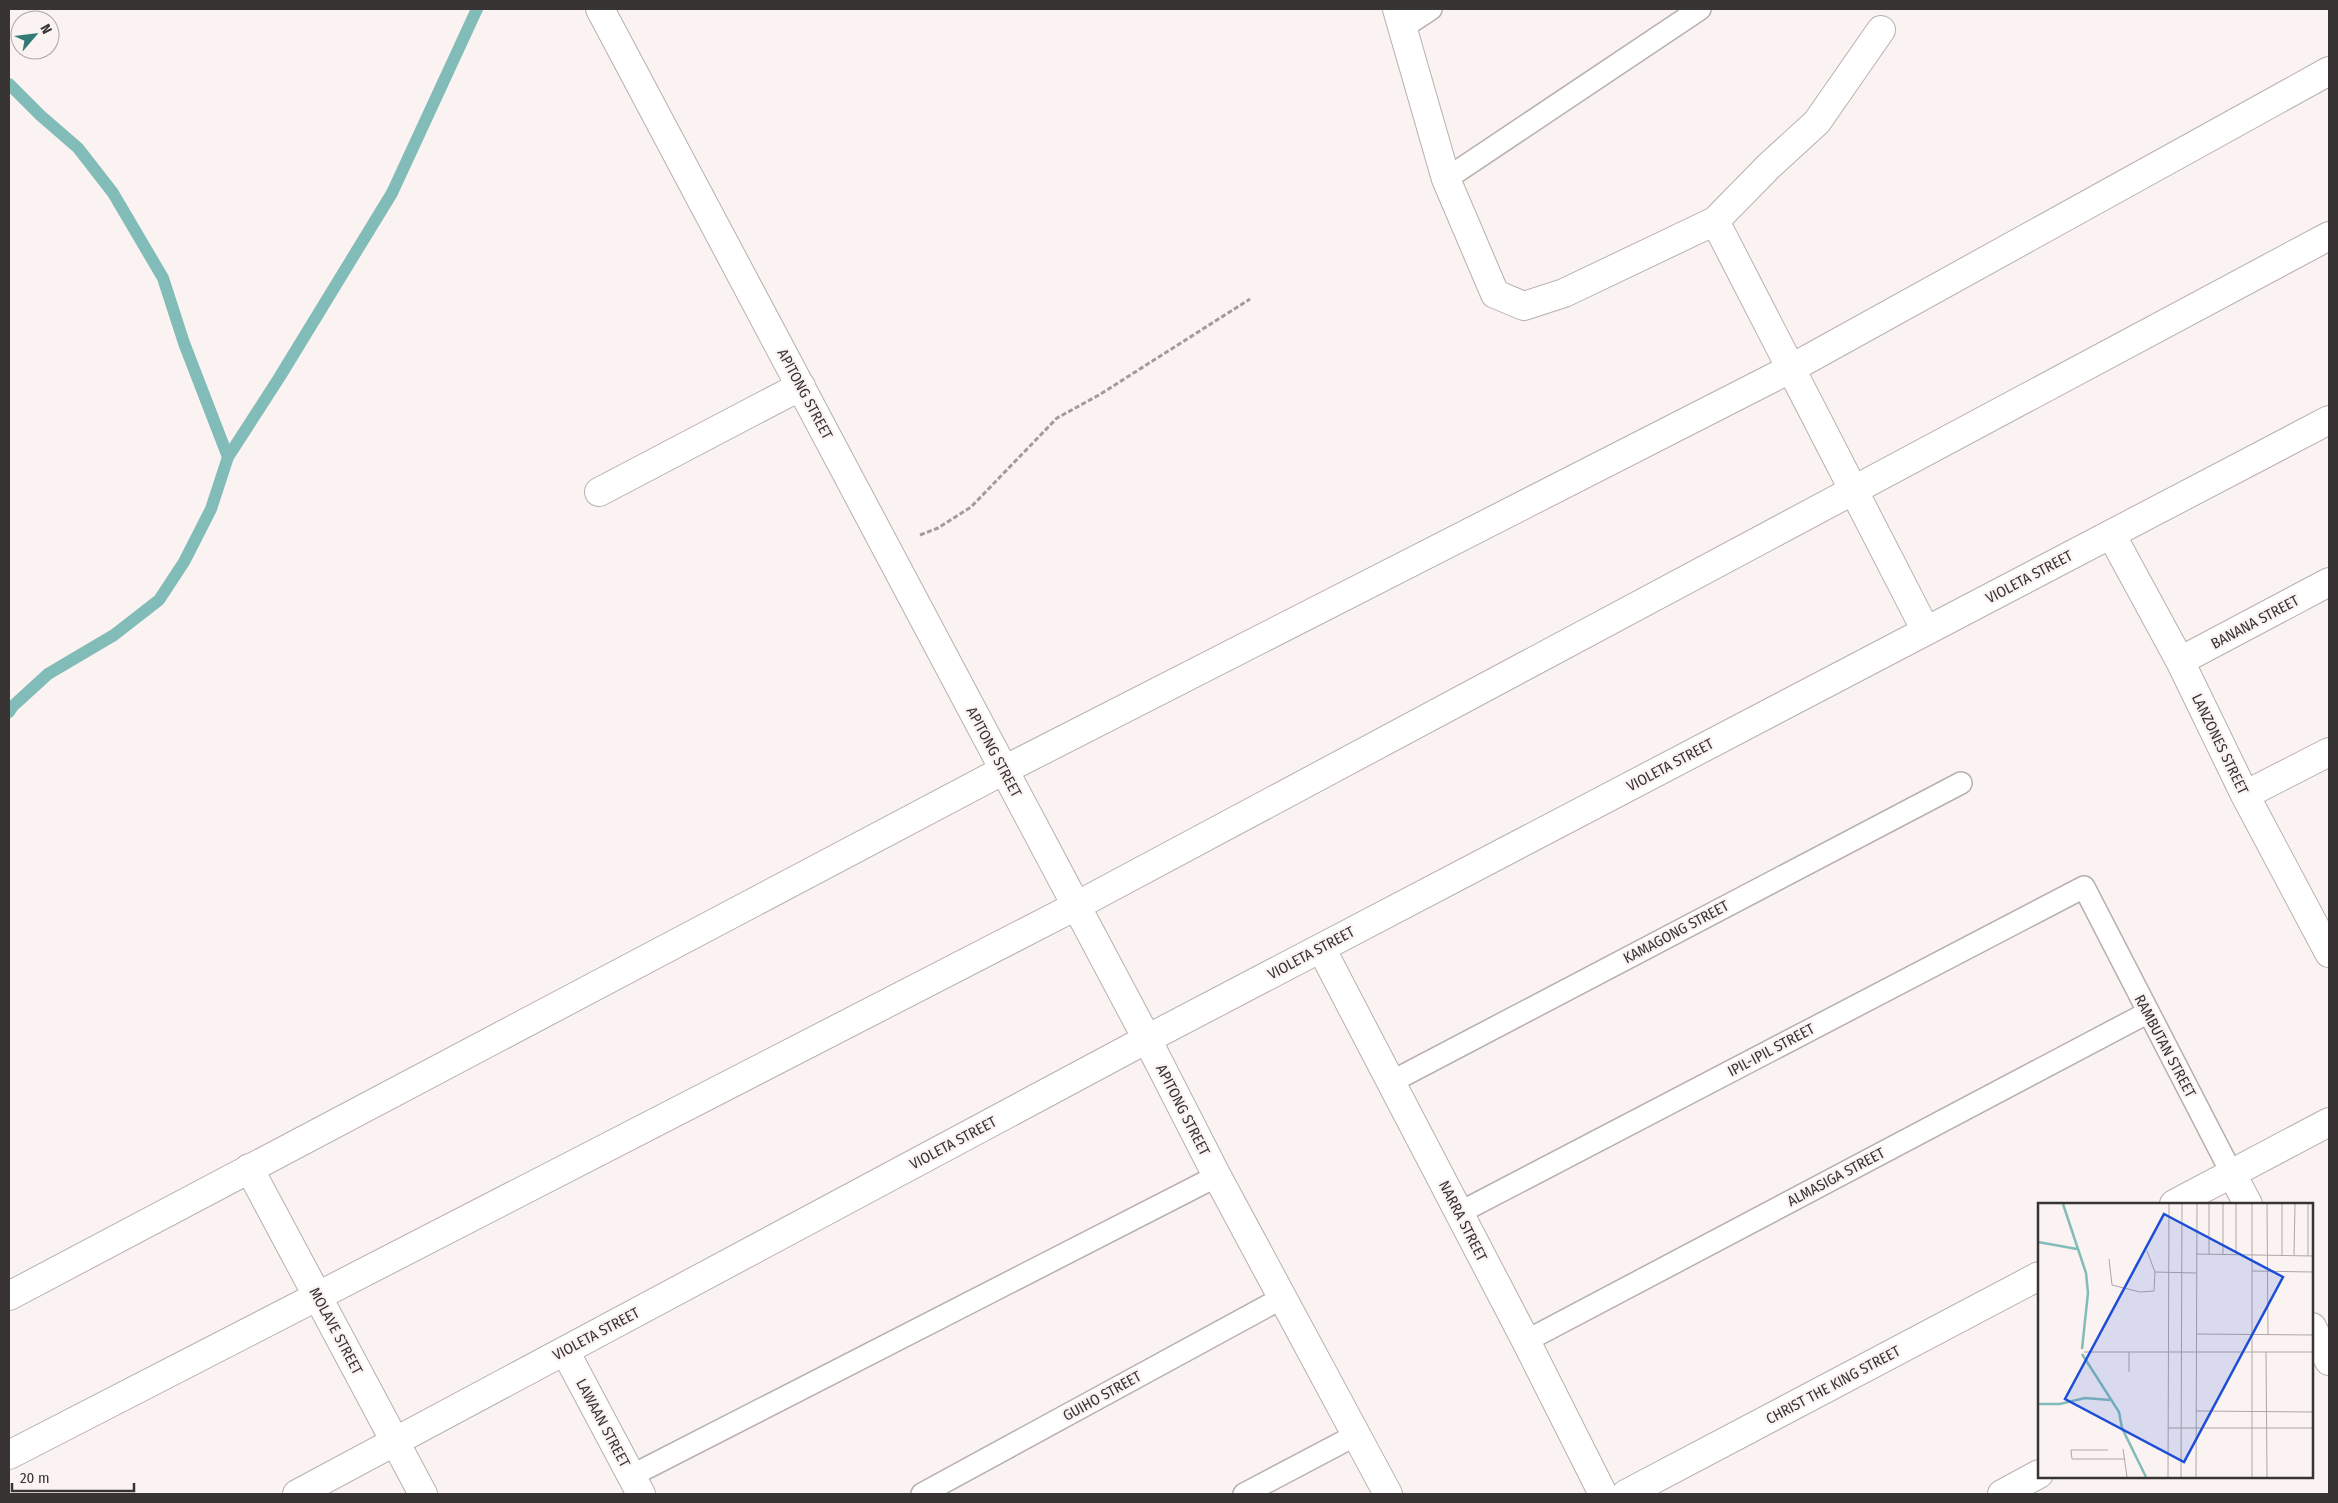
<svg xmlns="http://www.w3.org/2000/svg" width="2338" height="1503" font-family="'Fira Sans Condensed',sans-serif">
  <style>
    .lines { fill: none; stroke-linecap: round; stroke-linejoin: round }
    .stream { stroke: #82bcb8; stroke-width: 12 }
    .service-casing { stroke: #b7b0ae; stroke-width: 24 }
    .minor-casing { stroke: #b7b0ae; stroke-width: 30 }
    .path { stroke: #a19b9a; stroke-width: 3; stroke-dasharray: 5 2.5; stroke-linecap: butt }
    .service { stroke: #fff; stroke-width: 21 }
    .minor { stroke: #fff; stroke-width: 28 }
    .labels { text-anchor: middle; stroke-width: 4.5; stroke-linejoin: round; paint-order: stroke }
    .street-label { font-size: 15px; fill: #373433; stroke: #fbf3f1 }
    .inset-river { fill: none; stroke: #82bcb8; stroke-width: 2.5 }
    .inset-road { fill: none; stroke: #ada7a5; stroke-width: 1 }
    .view { fill: #1d4ed8; fill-opacity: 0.15; stroke: #1d4ed8; stroke-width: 2.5 }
    .inset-edge { fill: none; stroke: #373433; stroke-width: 2.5 }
  </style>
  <rect width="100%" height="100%" fill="#fbf3f1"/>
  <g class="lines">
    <path class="stream" d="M9,84L40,115L78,148L113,193L163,278L184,343L228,457
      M9,712L13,706L48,674L114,635L159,600L184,562L211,509L228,457L279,378L392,193L477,9"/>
    <g class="service-casing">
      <path id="service" d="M1402,28L1431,9
        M1446,179L1700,9
        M1391,1082L1961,783
        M1459,1213L2084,887L2232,1174
        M1526,1341L2147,1013
        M631,1476L1217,1176
        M922,1494L1282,1298
        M1244,1494L1356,1435"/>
    </g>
    <g class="minor-casing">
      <path id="minor" d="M600,9L1147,1039L1217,1176L1388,1494
        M1397,9L1446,179L1495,294L1524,306L1564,293L1715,221L1926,631
        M1715,221L1769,166L1817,122L1881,30
        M599,492L801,386
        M2111,534L2180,661L2245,795L2329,953
        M2180,661L2329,582
        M2245,795L2329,752
        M1321,948L1526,1341L1603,1494
        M249,1168L423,1494
        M2232,1174L2248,1204
        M2174,1204L2329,1122
        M9,1296L1004,770L1790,369L2329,71
        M2312,1327L2329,1361
        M565,1351L641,1494
        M9,1455L1076,906L2329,236
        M297,1494L1147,1039L2329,420
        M1626,1494L2039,1276
        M2002,1494L2039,1474"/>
    </g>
    <path class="path" d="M920,535L938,528L971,507L1057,418L1099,395L1250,299"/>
    <use href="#service" class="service"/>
    <use href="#minor" class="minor"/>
  </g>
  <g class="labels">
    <g class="street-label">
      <text transform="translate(805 394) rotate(62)" y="5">APITONG STREET</text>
      <text transform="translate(2029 577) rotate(-28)" y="5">VIOLETA STREET</text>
      <text transform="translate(2255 622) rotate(-28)" y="5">BANANA STREET</text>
      <text transform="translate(2220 744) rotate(64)" y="5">LANZONES STREET</text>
      <text transform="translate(994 752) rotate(62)" y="5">APITONG STREET</text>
      <text transform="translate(1670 765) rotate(-28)" y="5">VIOLETA STREET</text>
      <text transform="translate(1676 932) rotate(-28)" y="5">KAMAGONG STREET</text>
      <text transform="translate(1311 953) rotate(-28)" y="5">VIOLETA STREET</text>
      <text transform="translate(2165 1046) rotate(62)" y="5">RAMBUTAN STREET</text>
      <text transform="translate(1771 1050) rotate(-28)" y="5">IPIL-IPIL STREET</text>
      <text transform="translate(1183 1110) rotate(63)" y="5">APITONG STREET</text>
      <text transform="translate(953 1143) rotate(-28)" y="5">VIOLETA STREET</text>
      <text transform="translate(1836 1177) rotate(-28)" y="5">ALMASIGA STREET</text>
      <text transform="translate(1463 1221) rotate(63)" y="5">NARRA STREET</text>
      <text transform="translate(336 1331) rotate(62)" y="5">MOLAVE STREET</text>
      <text transform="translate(596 1334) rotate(-28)" y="5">VIOLETA STREET</text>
      <text transform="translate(1833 1385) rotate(-28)" y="5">CHRIST THE KING STREET</text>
      <text transform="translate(1102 1396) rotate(-29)" y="5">GUIHO STREET</text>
      <text transform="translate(603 1423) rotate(62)" y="5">LAWAAN STREET</text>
    </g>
  </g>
  <g transform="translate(2038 1203)">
    <rect width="275" height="275" fill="#fbf3f1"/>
    <path class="inset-river" d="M25,1L48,70L50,90L44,146M0,39L39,46M44,151L81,209L84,225L108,274M0,201H22L47,195L72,197"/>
    <path class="inset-road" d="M171,1V51M198,1V51M229,1L230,132M270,1V53M109,48L117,69M158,51L275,53M185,51V1M244,52V1M256,52L257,1M71,56L74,82L102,89L116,88L117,69L158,70M214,68L275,69M158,131L275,132M46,149H275M228,149L229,274M91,169V149M158,208L275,209M130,225H275M85,246L89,274M70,247H33L34,256H87M130,274L131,1M143,274L144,1M158,274L159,1M214,274V1"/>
    <path class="view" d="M126,11L245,74L146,259L27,196Z"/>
    <rect width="275" height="275" class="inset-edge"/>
  </g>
  <rect width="2338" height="1503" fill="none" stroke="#373433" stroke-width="20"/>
  <g transform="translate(35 35) rotate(62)"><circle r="24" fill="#fbf3f1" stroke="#ada7a5"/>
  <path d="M0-4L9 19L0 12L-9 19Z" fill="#317a76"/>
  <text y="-8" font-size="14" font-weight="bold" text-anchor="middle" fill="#373433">N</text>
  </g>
  <path d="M12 1483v8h122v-8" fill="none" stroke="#373433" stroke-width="2.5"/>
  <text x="20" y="1483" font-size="15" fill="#373433" stroke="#fbf3f1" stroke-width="4" paint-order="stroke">20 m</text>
</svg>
